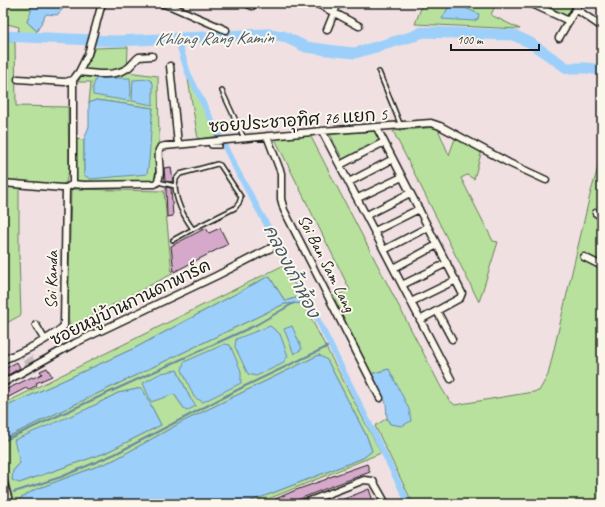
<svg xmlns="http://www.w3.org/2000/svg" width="605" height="507" font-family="Caveat,'Playpen Sans Thai',sans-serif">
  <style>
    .green { fill: #b7e19d; stroke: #6a7e5c; fill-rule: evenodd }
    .water { fill: #9cd0fa; stroke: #6988a1 }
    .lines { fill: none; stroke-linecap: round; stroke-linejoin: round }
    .stream { stroke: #6988a1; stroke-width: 2 }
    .canal { stroke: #9cd0fa; stroke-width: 6 }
    .river { stroke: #9cd0fa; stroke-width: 11 }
    .building { fill: #d6a9cb; stroke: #1c1c1c }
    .street-tunnel { stroke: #c6b9ba; stroke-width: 6; stroke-dasharray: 6 3; stroke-linecap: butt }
    .lane-casing { stroke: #1c1c1c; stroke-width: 6 }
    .street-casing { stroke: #1c1c1c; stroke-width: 9 }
    .lane { stroke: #fbf7ec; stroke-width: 3 }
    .street { stroke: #fbf7ec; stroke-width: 6 }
    .labels { text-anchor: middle; stroke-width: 4; stroke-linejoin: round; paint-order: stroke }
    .street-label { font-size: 17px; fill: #1c1c1c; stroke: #fbf7ec }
    .water-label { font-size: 18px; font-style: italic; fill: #495b6a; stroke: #fbf7ec }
  </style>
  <rect width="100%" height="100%" fill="#f0e0e2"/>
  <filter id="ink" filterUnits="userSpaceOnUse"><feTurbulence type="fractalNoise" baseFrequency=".025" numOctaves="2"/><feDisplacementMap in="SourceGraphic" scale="8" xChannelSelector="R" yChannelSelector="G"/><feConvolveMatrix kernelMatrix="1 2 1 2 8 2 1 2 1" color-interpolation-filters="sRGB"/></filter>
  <g filter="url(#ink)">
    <path class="green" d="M3,3H31V11L27,22L37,31L33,35L23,34L18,32L19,27L3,23Z
      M423,3H496L491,15L520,29L415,24Z
      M553,3H574L567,16L552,8Z
      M3,40L15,42L16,106L68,107L69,170L66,182L62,185L3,180Z
      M128,47L127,72L158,76L159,142L157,144L156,178L150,183H80L76,182V139L84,140V175L151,121L153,108L96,100L89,103L91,82H78L95,48Z
      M188,79L190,81L220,136L198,139Z
      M437,127L449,155L456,136L482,150L474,179L467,175L461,178L493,241L498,242L479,302L393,131Z
      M377,131L382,141L343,160L330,134Z
      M310,135L442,389L449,400L455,405L539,391L548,375L590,195L602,154V504H413L375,426L387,418L390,424L389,369L371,374L333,296L350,290L275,139Z
      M3,186L19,188V256L21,315L3,325Z
      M71,189L164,191L172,274L70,327L68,317Z
      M282,266L302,295L299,297L285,301L269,276L137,347L3,408V404Z
      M303,303L381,453L256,504H244L363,458L372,451L367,437L327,360L319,355L184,421L114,460L34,490L19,500L20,504H14L3,460V435L7,437L284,304ZM177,370L190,398L186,411L174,394ZM142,388L161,425L105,453L19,483L13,471L20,463L89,408L118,393Z"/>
    <path class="water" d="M31,3H64L62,10L57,15L46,14L37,31L27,22L31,11Z
      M443,3H462L463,7L479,14L478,19L474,21L442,19L449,6Z
      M96,78H130L131,93L129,101L93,95V87Z
      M149,79L153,83V105L132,101L133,80Z
      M96,100L153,108C150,130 151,152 147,174L90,179L84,175V140L89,126V103Z
      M269,276L285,301L299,297L302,295L303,303L284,304L7,437L3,435V408L137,347Z
      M270,326L280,334L288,356L282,364L256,376L248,374L235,347L236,339Z
      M292,326L302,349L294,354L284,329Z
      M225,344L230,345L241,371V383L203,402L194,397L182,370L184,362Z
      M319,355L327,360L367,437L372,451L363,458L244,504H20L18,500L34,490L114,460L184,421Z
      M389,369L409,409L411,421L402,426L390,424L387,418L386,403L371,374Z
      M177,370L190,398L196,406L186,411L174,394L151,402L143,383L161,373Z
      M142,388L161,425L105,453L19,483L12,480L13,471L20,463L14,440L89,408L118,393Z"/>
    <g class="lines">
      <path class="stream" d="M3,441L256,325L294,303
        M14,492L61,477L115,454L243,387L329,346"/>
      <path class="canal" d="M177,38L188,73L234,165L307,298L409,504"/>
      <path class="river" d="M3,36L116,41L268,34L283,36L306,47L335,51L355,53L414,36L422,32L513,35L529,42L567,68H586L602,70"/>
    </g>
    <path class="building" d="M171,167L173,181L170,182L165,181L164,168Z
      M166,187L171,188L173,216L167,217Z
      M206,228L209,233L220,228L228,244L174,272L171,246Z
      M17,362L20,368L3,378V370Z
      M47,368L52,376L36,383L37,385L28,390L26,388L3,400V391L32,377L33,378L42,374L40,371Z
      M367,464L370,472L327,488L287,504H264L296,490L327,479V478Z
      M369,489L374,504H332Z"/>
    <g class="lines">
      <path class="street-tunnel" d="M25,349L34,366
        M21,352L30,368"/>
      <g class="lane-casing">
        <path id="lane" d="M379,72L401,126
          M222,91L244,138
          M209,141L211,146H220
          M158,182L175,186L176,179L180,174L217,164L220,165L241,197L239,203L235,208L193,229C184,217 176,202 175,186
          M173,240L193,229"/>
      </g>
      <g class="street-casing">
        <path id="street" d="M160,3L173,7L226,30
          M246,3L252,6
          M316,3L359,26
          M530,3L569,21
          M576,9L602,27
          M327,30L338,3
          M559,38L579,3
          M170,66L178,144
          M79,72C95,74 114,77 128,68C132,65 135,60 139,57L152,56
          M18,79L65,82L73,80
          M377,128L462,293L460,298L420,320
          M322,131L451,379
          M267,136L281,173V199L284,210L380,398
          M340,165L384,142
          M349,182L393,159
          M3,183L62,188H66L73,184V80L79,72L88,54L102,3
          M73,184L84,185L155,184C164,178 157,160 159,150L161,147L165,146L322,131L431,123L440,126L509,163L546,180
          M358,198L402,177
          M596,213L602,217
          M367,215L410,193
          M375,231L419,209
          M384,250L428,227
          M584,257L602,266
          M394,268L437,245
          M402,285L447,263
          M411,302L456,280
          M437,311L452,339
          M36,325L44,339
          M3,360C24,351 47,341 64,326L66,188
          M3,383L75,343L216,276L271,248
          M3,481L10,504
          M302,504L364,480L373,481L386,504"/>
      </g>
      <use href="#lane" class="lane"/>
      <use href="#street" class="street"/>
    </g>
  </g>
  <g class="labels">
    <g class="street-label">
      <text transform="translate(298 120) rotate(-4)" y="6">ซอยประชาอุทิศ 76 แยก 5</text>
      <text transform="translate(327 263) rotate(63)" y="6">Soi Ban Sam Lang</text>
      <text transform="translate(51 280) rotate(-89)" y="6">Soi Kanda</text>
      <text transform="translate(130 302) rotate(-26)" y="6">ซอยหมู่บ้านกานดาพาร์ค</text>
    </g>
    <g class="water-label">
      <text transform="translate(214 38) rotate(-1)" y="6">Khlong Rang Kamin</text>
      <text transform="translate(292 271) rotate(63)" y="6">คลองเก้าห้อง</text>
    </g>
  </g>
  <rect width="605" height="507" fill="none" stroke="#fbf7ec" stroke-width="16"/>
  <rect x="8" y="8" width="589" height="491" fill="none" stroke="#1c1c1c" stroke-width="1.5" filter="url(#ink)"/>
  <path d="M451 44v6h88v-6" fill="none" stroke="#1c1c1c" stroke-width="2"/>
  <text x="457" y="44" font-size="12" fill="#1c1c1c" stroke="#fbf7ec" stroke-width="3" paint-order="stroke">100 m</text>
</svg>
